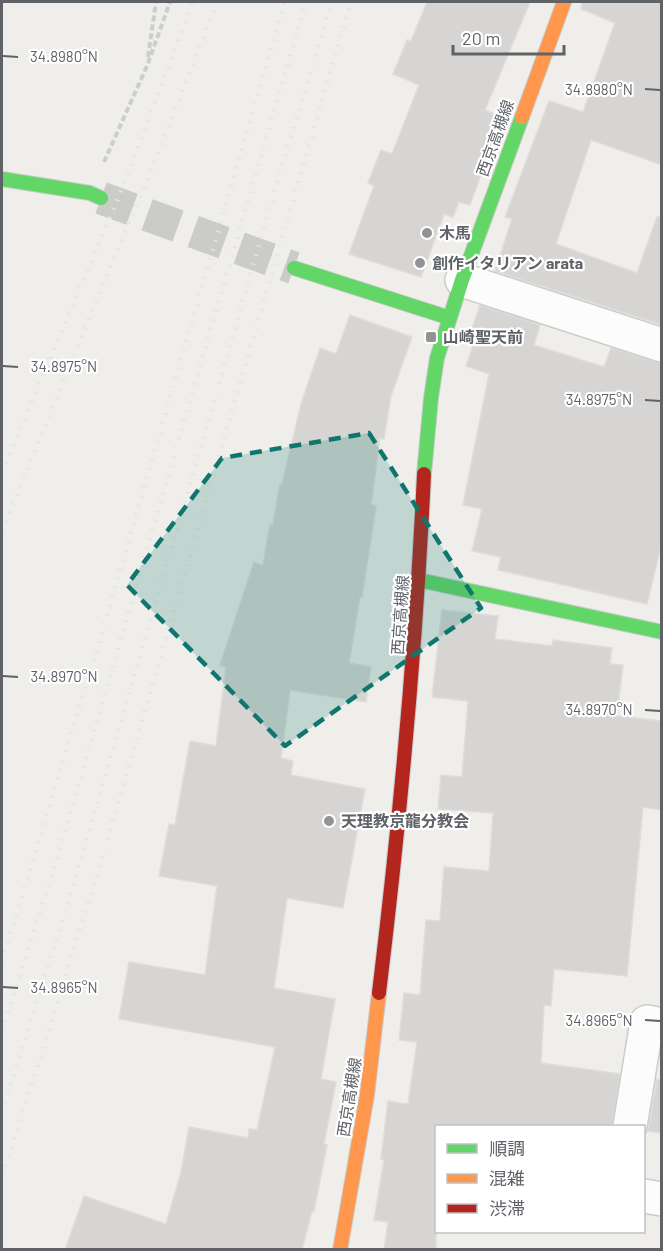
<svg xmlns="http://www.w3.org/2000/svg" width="663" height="1251" font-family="Barlow,'Noto Sans JP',sans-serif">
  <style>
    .building { fill: #d6d5d3; stroke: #deddd9; stroke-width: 1.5 }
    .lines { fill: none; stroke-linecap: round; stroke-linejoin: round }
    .secondary-tunnel { stroke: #cbcbca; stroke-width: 33; stroke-dasharray: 33 16; stroke-linecap: butt }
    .street-casing { stroke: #cbcccc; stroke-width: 36 }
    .fast-casing { stroke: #cacacb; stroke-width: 16 }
    .slow-casing { stroke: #cacacb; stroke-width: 16 }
    .jam-casing { stroke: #cacacb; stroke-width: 16 }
    .path { stroke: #cacfcc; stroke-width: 4; stroke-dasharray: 6 3; stroke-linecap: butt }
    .street { stroke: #fdfcfc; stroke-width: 33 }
    .fast { stroke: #63d668; stroke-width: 14 }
    .slow { stroke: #ff974d; stroke-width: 14 }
    .jam { stroke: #b3261e; stroke-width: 14 }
    .rail { stroke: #e4e4e4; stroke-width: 4.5; stroke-dasharray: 1.5 8; stroke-linecap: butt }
    .marked { fill: #0f766e; fill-opacity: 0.2; stroke: #0f766e; stroke-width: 4.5; stroke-dasharray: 12 8; stroke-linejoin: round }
    .ticks { fill: none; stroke: #5f6368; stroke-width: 2 }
    .poi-dot { fill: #919496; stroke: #fff; stroke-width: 2 }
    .labels { text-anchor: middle; stroke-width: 4.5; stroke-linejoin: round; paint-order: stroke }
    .street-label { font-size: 16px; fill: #5f6368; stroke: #fff }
    .poi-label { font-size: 16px; font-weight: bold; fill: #5f6368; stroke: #fff; text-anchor: start }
    .ticks-label { font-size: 15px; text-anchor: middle; fill: #5f6368; stroke: #fff; stroke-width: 4.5; stroke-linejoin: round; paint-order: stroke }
  </style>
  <rect width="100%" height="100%" fill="#efeeea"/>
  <path class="building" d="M427,2H530L485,110L502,117L470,205L459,202L453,217L444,214L421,277L349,254L374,186L368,183L381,150L392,154L419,85L393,74L407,40L411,41Z
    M582,2H662V165L591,140L556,244L637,273L657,217H662V325L495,271L512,219L505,217L549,101L583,112L615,23L581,9Z
    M480,305L540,325L534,345L604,367L611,348L662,363V542L647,604L498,570L501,557L472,551L482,509L463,505L489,374L466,366L478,331L472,329Z
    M350,315L412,337L391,396L384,439L380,438L371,505L376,506L362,597L360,596L349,663L371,667L366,702L290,690L281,758L293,761L291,775L365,789L343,908L287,898L274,988L335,999L321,1079L336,1082L324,1144L327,1145L314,1211H312L302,1250H65L84,1196L166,1224L181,1172L189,1127L248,1138L249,1129L257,1130L275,1047L119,1019L129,962L205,975L217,886L159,876L169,824L175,825L190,741L216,746L226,667L220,665L254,562L263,566L270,524L273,525L280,484H282L301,404L320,348L336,354Z
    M442,610L498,616L495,639L552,646L553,640L612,648L610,664L623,665L617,716L662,721V810L643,807L627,976L554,969L551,1006L544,1005L541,1063L620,1074L612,1126H436V1250H384L388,1222L374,1220L384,1160L381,1159L388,1101L408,1104L417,1042L399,1040L404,993L420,995L426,920L440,921L444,867L489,871L493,813L438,809L441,775L462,777L468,701L432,697Z
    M657,1079L662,1080V1133L648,1131Z"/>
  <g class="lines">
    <path class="secondary-tunnel" d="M101,198L294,268"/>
    <g class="street-casing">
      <path id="street" d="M462,280L662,345
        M630,1126L647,1022L662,1025
        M644,1196L662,1199"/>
    </g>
    <g class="fast-casing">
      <path id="fast" d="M2,179L90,193L101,198
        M294,268L450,318
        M424,474L431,398L437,358L462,280L522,117
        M419,580L662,632"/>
    </g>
    <g class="slow-casing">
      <path id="slow" d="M522,117L564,2
        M340,1250L367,1095L379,993"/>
    </g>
    <g class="jam-casing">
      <path id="jam" d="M379,993C400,820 416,648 424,474"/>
    </g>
    <path class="path" d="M148,57L156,2
      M104,162L147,66L170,2"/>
    <use href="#street" class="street"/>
    <use href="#fast" class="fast"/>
    <use href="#slow" class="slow"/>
    <use href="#jam" class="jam"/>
    <path class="rail" d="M2,472L122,189L193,2
      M2,531L129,221L142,194L217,2
      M2,961L95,656L285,2
      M2,1031L50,881L306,2
      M2,1112L73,886L283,162L332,2
      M2,1175L15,1138L92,891L351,2"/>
  </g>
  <path class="marked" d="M369,433L481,608L285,746L127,585L222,458Z"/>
  <path class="ticks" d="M3,56L18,57M645,89L660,90M3,366L18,367M645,400L660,401M3,676L18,677M645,710L660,711M3,987L18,988M645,1020L660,1021"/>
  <g class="poi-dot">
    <circle cx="427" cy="233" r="6"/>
    <circle cx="420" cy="263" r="6"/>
    <rect x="425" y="331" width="12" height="12" rx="3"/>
    <circle cx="329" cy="821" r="6"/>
  </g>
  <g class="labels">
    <g class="street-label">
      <text transform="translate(495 138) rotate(-70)" y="6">西京高槻線</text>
      <text transform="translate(400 615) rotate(-86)" y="6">西京高槻線</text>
      <text transform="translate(349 1097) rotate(-81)" y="6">西京高槻線</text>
    </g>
    <g class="poi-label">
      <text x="439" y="239">木馬</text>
      <text x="432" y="269">創作イタリアン arata</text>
      <text x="443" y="343">山崎聖天前</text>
      <text x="341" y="827">天理教京龍分教会</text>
    </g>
  </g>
  <g class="ticks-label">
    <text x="64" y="62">34.8980°N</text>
    <text x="599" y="95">34.8980°N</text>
    <text x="64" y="372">34.8975°N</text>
    <text x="599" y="405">34.8975°N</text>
    <text x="64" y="682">34.8970°N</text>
    <text x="599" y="715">34.8970°N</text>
    <text x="64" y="993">34.8965°N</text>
    <text x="599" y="1026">34.8965°N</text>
  </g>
  <rect width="663" height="1251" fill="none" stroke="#5f6368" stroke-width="6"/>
  <rect x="435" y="1125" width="210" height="108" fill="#ffffff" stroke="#bfc1c3" stroke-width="1.5"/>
  <rect x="447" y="1144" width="30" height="9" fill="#63d668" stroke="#bfc1c3" stroke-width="1.5"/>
  <text x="489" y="1155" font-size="18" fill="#5f6368">順調</text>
  <rect x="447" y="1174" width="30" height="9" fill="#ff974d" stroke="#bfc1c3" stroke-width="1.5"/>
  <text x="489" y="1185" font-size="18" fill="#5f6368">混雑</text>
  <rect x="447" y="1204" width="30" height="9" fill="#b3261e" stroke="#bfc1c3" stroke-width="1.5"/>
  <text x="489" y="1215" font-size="18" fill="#5f6368">渋滞</text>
  <path d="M453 45v9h111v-9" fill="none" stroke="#5f6368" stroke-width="3"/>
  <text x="462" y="45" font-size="18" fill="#5f6368" stroke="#ffffff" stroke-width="4.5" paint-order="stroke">20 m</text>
</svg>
